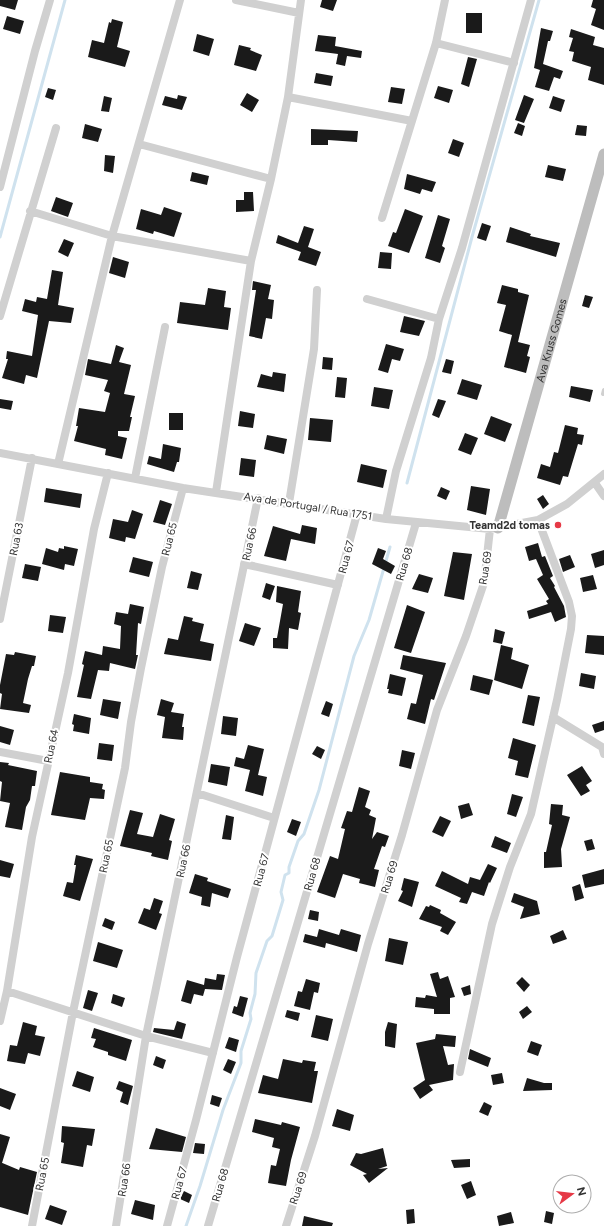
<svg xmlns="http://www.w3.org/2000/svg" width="604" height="1226" font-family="Figtree,sans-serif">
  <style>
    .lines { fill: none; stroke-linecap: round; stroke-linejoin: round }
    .stream { stroke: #cfe2ee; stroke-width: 3 }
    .building { fill: #1a1a1a }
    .lane { stroke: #d0d0d0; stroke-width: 4 }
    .street { stroke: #d0d0d0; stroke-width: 8 }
    .secondary { stroke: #bdbdbd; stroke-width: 11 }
    .poi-dot { fill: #e63946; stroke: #fff; stroke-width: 1.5 }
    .labels { text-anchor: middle; stroke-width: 4; stroke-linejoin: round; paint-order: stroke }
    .street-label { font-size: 11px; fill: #333; stroke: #fff }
    .poi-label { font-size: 11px; font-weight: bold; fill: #333; stroke: #fff; text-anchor: end }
  </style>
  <rect width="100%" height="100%" fill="#fff"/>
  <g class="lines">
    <path class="stream" d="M0,237L65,0
      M407,483L472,237L539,0
      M186,1226L200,1186L223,1110L241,1063V1051L251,1019L250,1013L255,994L256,973L267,941L272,936L283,900L281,892L285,875L289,873V867L298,841L304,834L319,790L354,656L369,620L390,547"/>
  </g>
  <path class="building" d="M0,0H18L15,10L0,6Z
    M322,0H337L333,11L320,7Z
    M593,0H604V30L591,25L596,9L591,7Z
    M466,13H482V33H466Z
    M7,16L24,21L20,34L3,29Z
    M112,19L123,22L117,47L130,51L125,67L88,57L92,40L104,43L109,22L111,23Z
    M541,28L553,31L550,41H548L543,64L563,71L560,79L554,77L549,91L535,87L540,70L534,68Z
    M571,29L595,37L593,45L604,48V85L588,80L591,67L572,61L574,52L569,51L573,38L569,37Z
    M197,34L214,39L209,56L193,51Z
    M318,35L336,37L335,46L362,51L361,58L347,56L345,66L336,64L338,54L315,51Z
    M239,45L251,48L250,50L262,55L256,71L234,65Z
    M468,57L477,59L469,87L461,84Z
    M316,73L333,76L331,86L314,83Z
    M438,86L453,90L449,103L434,98Z
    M391,87L405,89L402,104L388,102Z
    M48,88L56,90L53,100L45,97Z
    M247,93L259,100L252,112L240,105Z
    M178,95L187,97L182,110L162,105L165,96L177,99Z
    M524,95L534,99L524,123L515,120Z
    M104,96L112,98L109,112L101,111Z
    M553,96L565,100L561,112L549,108Z
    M518,123L525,126L522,136L514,133Z
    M85,124L102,129L98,142L82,138Z
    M577,125L587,126L586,136L575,135Z
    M311,129L358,131L357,142L328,140V145H311Z
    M453,139L464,143L459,157L448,153Z
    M105,155L115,156L113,173L104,171Z
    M548,165L566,169L563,181L545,177Z
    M192,172L209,176L207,185L190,181Z
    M407,174L436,182L432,192L422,189L420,194L404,189Z
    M244,192H253L254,211L236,212V200H244Z
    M56,197L73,203L68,217L51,211Z
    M164,207L182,213L174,237L154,231L153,234L136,229L141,209L161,215Z
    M405,209L423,216L409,253L388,246L393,232L396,233Z
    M438,215L450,219L442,246L445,248L440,263L425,258Z
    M482,223L491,226L486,241L477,238Z
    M304,226L314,229L308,247L321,252L316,266L298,260L301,252L276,243L278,235L298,243Z
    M510,227L531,234L530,236L560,243L556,257L506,242Z
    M64,239L74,243L68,257L58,252Z
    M380,252L392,253L391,269L378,268Z
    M113,257L129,262L125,278L109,273Z
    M52,270L63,272L58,305L74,308L71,323L49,321L37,378L26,375L24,384L2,378L8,359H6L7,351L32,356L38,315L22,311L25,299L36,302L37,297L47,299Z
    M253,281L271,285L268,299L274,300L272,319L266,318L262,339L249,336L256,290H252Z
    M502,285L518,289V292L529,295L518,342L530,345L527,356L530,357L526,373L504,367L512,335L499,331L506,305L497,303Z
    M208,288L226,291L224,307L231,308L228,330L177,323L180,302L205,305Z
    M585,295L593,297L589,308L582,306Z
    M404,316L425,321L419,336L400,332Z
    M386,344L404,349L400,361L392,359L388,373L378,370Z
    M116,345L124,348L119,362L131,365L124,394L135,396L130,417H132L129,431H118V436L127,438L122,459L105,455L106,449L74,441L78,426H76L79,408L105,412L110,393L104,391L108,380L85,375L88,359L111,364Z
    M323,357L333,358L332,370L322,369Z
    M446,359L454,361L451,374L442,372Z
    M273,372L286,374L284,392L257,387L261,374L272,377Z
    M337,377L347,378L345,398L335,397Z
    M462,379L482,385L477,400L457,394Z
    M571,386L593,390L590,402L569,397Z
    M374,387L393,390L389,409L371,406Z
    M0,399L13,401L11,410L0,408Z
    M438,399L446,401L439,418L432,415Z
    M240,411L255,414L253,428L238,426Z
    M169,413H183V430H169Z
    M491,416L512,424L505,442L484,434Z
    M310,418L333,420L331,442L308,440Z
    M565,425L578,428L577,434L584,435L582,445L578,444L568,477L563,476L560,485L537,478L541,464L550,467L554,452L558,453Z
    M465,433L478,438L471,455L458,450Z
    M267,435L287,439L284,454L264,449Z
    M163,444L181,448L179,462H177L174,472L147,464L149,456L161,459Z
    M241,458L256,460L254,477L239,475Z
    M361,464L387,470L383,488L357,482Z
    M471,486L490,489L486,515L467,510Z
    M441,487L450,491L446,500L437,496Z
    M46,488L82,494L80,508L44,502Z
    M543,495L549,504L543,509L537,499Z
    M160,500L172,504L165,525L153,522Z
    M132,510L143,514L135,539L126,537L125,542L109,538L113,519L128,522Z
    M302,525L317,528L315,544L291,539L286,561L264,556L273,526L300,534Z
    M538,543L542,557L545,556L553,576L550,578L555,586L554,587L564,606L566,617L555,622L551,612L529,619L527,611L548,604L546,601L549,599L537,579L543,575L536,559L529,561L525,547Z
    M64,546L78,549L74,566L65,564L64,570L42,564L46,548L58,552L59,548L64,549Z
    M378,548L386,551L383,559L395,566L391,574L372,564Z
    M604,550V565L595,568L591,554Z
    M453,552L472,554L464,600L444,596Z
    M570,555L575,567L563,572L559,559Z
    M133,557L153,562L149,577L129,572Z
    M25,564L41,567L38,581L22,578Z
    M191,571L202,574L198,590L187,588Z
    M419,574L433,578L428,593L412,589Z
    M593,575L597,589L583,592L580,578Z
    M266,583L275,586L270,600L262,597Z
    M277,586L301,591L298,612L301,613L298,630L289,628L288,649L273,648V638H277L283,604L276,602Z
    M130,604L144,607L141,624L138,623L136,655H138L135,669L110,663L109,671L98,670L91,699L77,697L84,665L82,664L85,651L102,655L103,646L120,649L121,626L114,624L116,612L128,614Z
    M407,605L425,612L411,653L394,648Z
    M50,615L66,617L63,633L48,631Z
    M184,616L193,618L192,621L204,624L200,641L214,644L211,661L164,654L168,638L178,640Z
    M245,623L261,628L254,646L239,641Z
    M495,629L505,632L502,644L493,642Z
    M587,635L604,636V655L585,653Z
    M501,645L513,648L511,659L529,665L522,689L494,680Z
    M15,652L36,656L34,666H32L28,679L23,703L31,705L29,713L0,709L2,694L0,693V685L6,654L14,655Z
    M403,655L446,663L434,700L431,699L425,724L407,719L411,703L416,704L423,675L400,669Z
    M581,673L596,676L594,689L579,686Z
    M390,674L406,678L402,696L388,693L389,689H387Z
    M473,675L493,680L489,695L470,690Z
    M528,695L540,697L534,726L522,723Z
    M103,699L121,702L118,719L100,715Z
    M161,699L174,703L171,712L184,714L182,727H184L183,740L162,738L165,717L157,715Z
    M326,701L333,704L329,717L321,714Z
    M74,714L91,718L89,734L73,731L74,725L72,724Z
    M223,716L238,718L236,736L221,734Z
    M604,721V730L595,733L592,725Z
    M0,726L14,730L10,745L0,742Z
    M513,738L536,745L528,778L515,775L518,761L508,758Z
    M99,743L114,745L112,761L97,759Z
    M248,745L264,749L258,775L267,777L263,796L245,791L250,770L234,766L236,757L244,759Z
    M317,746L325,750L321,759L312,754Z
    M402,750L415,753L411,769L399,766Z
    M0,762L9,763L8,765L37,771L35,786H32L30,800L26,807L22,830L5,827L10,803L0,801L2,782L0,781Z
    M211,764L230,767L227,786L208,782Z
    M582,766L592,781L586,785L590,791L581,796L567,775Z
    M60,772L90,777V782L103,784L102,789L105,790L104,799L90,798L85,820L51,815Z
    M359,787L370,791L365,807L371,810L369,815L376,818L372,839L377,832L389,836L385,847L382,846L374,869L379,870L375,887L359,883L360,879L343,874L335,898L317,892L330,856L338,859L345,829L341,828L347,811L352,812Z
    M512,794L523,797L516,817L507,814Z
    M469,803L473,815L461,819L458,806Z
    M551,804L563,805L562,815L570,817L561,849L562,867L544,868V852H546L552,825L549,824Z
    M130,810L143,813L137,834L153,837L160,814L175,819L169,840L172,841L168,860L151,856L152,853L120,846Z
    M226,815L234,817L231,840L222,839Z
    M440,816L451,821L443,837L432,832Z
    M292,819L301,822L296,836L287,832Z
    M495,836L511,843L507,853L491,847Z
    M592,839L595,849L587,851L584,841Z
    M76,855L93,859L80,901L63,896L67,882L73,883L76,865H74Z
    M0,860L14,864L10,878L0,876Z
    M488,864L497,868L490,883L489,882L484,896L472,892L467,904L459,902L461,898L435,886L442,871L468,884L470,877L480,880Z
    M604,869V884L585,888L582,875Z
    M195,874L208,878L207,881L231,889L228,898L212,893L210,907L201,905L202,897L189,893Z
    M404,878L419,882L412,907L398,901L403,891L401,890Z
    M580,884L584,898L575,901L572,887Z
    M514,893L537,901L540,914L520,919L524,907L511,902Z
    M154,898L163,901L159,913L162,914L156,930L138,923L144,908L150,910Z
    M430,905L441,910L440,913L456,922L448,935L440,931L442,927L419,919L426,906L429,907Z
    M310,910L319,912L318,921L308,919Z
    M105,918L115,922L112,930L102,926Z
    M319,929L339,935L341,929L361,935L357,952L326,943L325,948L303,942L305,934L317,937Z
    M563,930L567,939L553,944L550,936Z
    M389,938L408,942L403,965L385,961Z
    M98,942L123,950L117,968L93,961Z
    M438,972L440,979L448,976L455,997L450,998V1014H434V1009L415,1007L416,997L425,998L426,995L437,997L430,974Z
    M217,974L225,975L222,990L205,989L203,996L194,994L191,1004L181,1001L187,980L204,985L205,978L216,980Z
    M522,977L530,985L524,992L516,983Z
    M306,979L320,983L318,993L314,992L310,1010L294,1006L298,991L302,992Z
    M470,985L471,994L464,996L461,988Z
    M88,990L98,993L92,1011L83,1008Z
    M113,994L125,998L122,1007L111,1003Z
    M240,996L248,998L243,1017L232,1013L234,1006L237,1007Z
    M527,1006L532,1012L523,1019L519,1012Z
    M287,1010L300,1013L298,1021L285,1017Z
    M316,1015L333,1019L328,1041L311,1037Z
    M177,1021L186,1024L182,1039L153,1032L154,1028L174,1030Z
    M23,1022L37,1026L35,1035L45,1037L40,1056L28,1053L25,1064L7,1061L10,1045L17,1046Z
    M388,1022L397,1024L395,1048L385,1046V1032Z
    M94,1028L132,1040L126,1061L108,1055V1052L93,1047L96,1039L91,1038Z
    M436,1034L456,1036L455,1047L443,1046L448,1065L454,1064L453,1080L429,1085L433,1090L420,1099L413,1088L425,1080L416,1043L435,1039Z
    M229,1037L239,1040L236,1052L225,1048Z
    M531,1041L542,1045L538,1056L527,1052Z
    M470,1049L491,1058L488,1067L468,1059Z
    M156,1056L166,1060L163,1069L153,1065Z
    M228,1059L236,1062L231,1074L223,1070Z
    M283,1059L302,1063L303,1060L316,1062L314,1071H318L312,1103L258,1093L263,1075L278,1079Z
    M77,1071L94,1077L90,1092L72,1086Z
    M502,1073L504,1083L493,1085L491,1075Z
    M527,1078L544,1083H552V1090L523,1091Z
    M119,1081L133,1086L128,1105L120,1102L123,1092L116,1089Z
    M0,1088L16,1094L10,1110L0,1106Z
    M212,1095L222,1098L219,1107L210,1104Z
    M484,1102L492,1106L488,1116L479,1112Z
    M337,1109L354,1115L350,1131L332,1126Z
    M255,1119L281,1125L282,1122L300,1127L291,1160L286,1186L268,1183L271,1165L276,1166L280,1149L272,1147L274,1138L252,1132Z
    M62,1126L95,1129L92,1146L87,1145L83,1167L61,1163L64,1143L61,1142Z
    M156,1128L186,1137L182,1152L149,1149Z
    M0,1134L10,1137L2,1163L0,1162L19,1170L20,1167L37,1172L28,1215L0,1207Z
    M195,1143L205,1144L204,1154L193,1153Z
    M383,1148L387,1166L378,1169L388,1168L369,1183L363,1175L367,1174L350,1165L356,1153L361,1154Z
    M470,1159V1167L454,1168L451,1160Z
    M471,1181L476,1195L467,1199L461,1185Z
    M184,1191L192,1195L189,1203L180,1199Z
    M135,1200L155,1205L153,1220L131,1214Z
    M50,1205L67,1211L62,1225L45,1219Z
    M414,1209L415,1223L407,1224L406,1210Z
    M546,1211L554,1213L552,1224L544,1222Z
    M511,1212L514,1223L499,1226L497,1216Z
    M304,1216L333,1223L332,1226H302Z"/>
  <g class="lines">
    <path class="lane" d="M603,394L604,390"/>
    <path class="street" d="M236,0L299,13
      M436,43L514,63
      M288,97L412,121
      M139,144L271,179
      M0,187L35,51L50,0
      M30,211L112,236L251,261
      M382,218L436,43L445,0
      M367,299L439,319
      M0,316L56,128
      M0,453L183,488L386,519L490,529L538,520L567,504L604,474
      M58,464L112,236L180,0
      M135,478L165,327
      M595,483L604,496
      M216,492L251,261L271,179L288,97L301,0
      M289,503L314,349L317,290
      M386,519L396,471L431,358L439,319L462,248L531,0
      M244,564L338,585
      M0,619L32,458
      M553,717L602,747L604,754
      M0,752L48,761
      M197,793L274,818
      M7,991L146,1036L213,1053
      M0,1021L7,991L32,837L68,673L94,529L108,473
      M460,1072L492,924L510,867L531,814L557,700L571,629L572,616L569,602L538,520
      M32,1226L73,1012L125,768L131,722L141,668L162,567L183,488
      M116,1226L146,1036L258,498
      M167,1226L196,1120L237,957L357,514
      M208,1226L416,523
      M286,1226L315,1136L368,944L402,835L437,710L466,636L484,583L490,529"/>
    <path class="secondary" id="s1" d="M498,528L604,154"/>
  </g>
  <circle class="poi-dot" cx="558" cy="525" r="4"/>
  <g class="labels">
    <g class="street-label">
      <text dy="4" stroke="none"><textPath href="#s1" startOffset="195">Ava Kruss Gomes</textPath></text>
      <text transform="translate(308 506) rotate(9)" y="4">Ava de Portugal / Rua 1751</text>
      <text transform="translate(16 539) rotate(-79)" y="4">Rua 63</text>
      <text transform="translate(169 539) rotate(-76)" y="4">Rua 65</text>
      <text transform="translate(249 544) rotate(-78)" y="4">Rua 66</text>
      <text transform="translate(346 557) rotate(-75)" y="4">Rua 67</text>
      <text transform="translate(404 564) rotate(-74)" y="4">Rua 68</text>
      <text transform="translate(485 568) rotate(-81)" y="4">Rua 69</text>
      <text transform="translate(51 746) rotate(-78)" y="4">Rua 64</text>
      <text transform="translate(106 856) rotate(-78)" y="4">Rua 65</text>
      <text transform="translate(183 861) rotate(-78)" y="4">Rua 66</text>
      <text transform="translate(261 870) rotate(-75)" y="4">Rua 67</text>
      <text transform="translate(312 874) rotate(-74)" y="4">Rua 68</text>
      <text transform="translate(389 877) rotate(-73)" y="4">Rua 69</text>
      <text transform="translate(42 1174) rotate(-79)" y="4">Rua 65</text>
      <text transform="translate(124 1180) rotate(-81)" y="4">Rua 66</text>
      <text transform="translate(179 1183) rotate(-75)" y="4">Rua 67</text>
      <text transform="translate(220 1185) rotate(-74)" y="4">Rua 68</text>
      <text transform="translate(298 1188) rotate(-72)" y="4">Rua 69</text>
    </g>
    <g class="poi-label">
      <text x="550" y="529">Teamd2d tomas</text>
    </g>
  </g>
  <g transform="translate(572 1194) rotate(75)"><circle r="19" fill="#ffffff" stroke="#adadad"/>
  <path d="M0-3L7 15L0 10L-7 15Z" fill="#e63946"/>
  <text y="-6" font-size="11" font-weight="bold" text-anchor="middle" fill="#333333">N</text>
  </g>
</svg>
